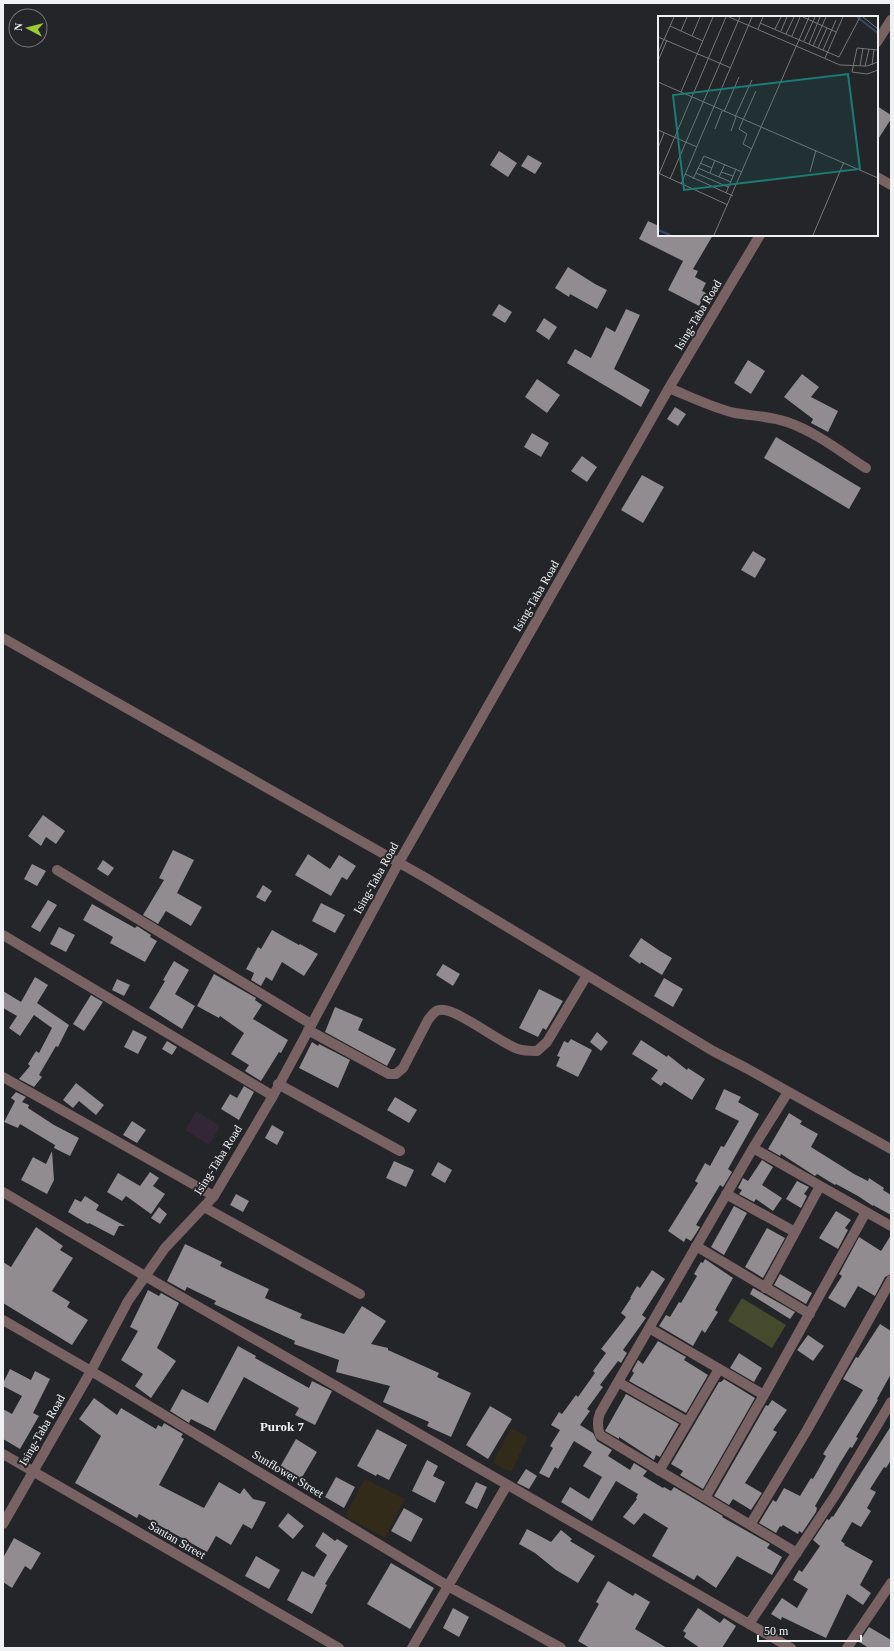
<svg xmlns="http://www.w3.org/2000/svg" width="894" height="1651" font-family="Georgia,serif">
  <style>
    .commercial { fill: #322736 }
    .industrial { fill: #322b1a }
    .green { fill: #444a2b }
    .building { fill: #908c90 }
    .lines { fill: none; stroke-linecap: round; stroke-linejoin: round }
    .minor { stroke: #796263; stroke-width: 10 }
    .labels { text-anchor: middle; stroke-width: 4; stroke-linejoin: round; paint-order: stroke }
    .street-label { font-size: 12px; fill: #eff1f3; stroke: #232528 }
    .neighbourhood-label { font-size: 13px; font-weight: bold; fill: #eff1f3; stroke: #232528 }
    .inset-river { fill: none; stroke: #36486d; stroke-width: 2 }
    .inset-road { fill: none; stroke: #757779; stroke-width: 1 }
    .view { fill: #1a7c75; fill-opacity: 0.15; stroke: #1a7c75; stroke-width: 2 }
    .inset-edge { fill: none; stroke: #eff1f3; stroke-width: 2 }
  </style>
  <rect width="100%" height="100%" fill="#232528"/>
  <path class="commercial" d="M196,1111L220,1126L209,1145L185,1130Z"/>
  <path class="industrial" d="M511,1428L528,1437L511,1472L493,1463Z
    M365,1479L405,1499L385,1538L345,1516Z"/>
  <path class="green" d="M742,1298L786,1325L772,1348L728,1321Z"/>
  <path class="building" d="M877,106L891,115V119L877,141Z
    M499,151L517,163L508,177L490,165Z
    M528,155L542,163L535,174L521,166Z
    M648,221L659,226V235H713L693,269L698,271L695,277L706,283L702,291L706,293L699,306L668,290L683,261L639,239Z
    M568,267L595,284L607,290L597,309L570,294L569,297L555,288Z
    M499,304L512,312L505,323L492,315Z
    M626,309L640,315L614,369L650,390L641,407L567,363L575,349L591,358L606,327L615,332Z
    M544,318L557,327L549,340L536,331Z
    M748,360L765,371L751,394L734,383Z
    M802,374L819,387L811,397L838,411L828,432L811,423L813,419L784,397Z
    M537,379L560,395L547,413L525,397Z
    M675,407L686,414L678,426L667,419Z
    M532,433L549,443L541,457L524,447Z
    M776,437L861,488L849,509L764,458Z
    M582,456L597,467L587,482L571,471Z
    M642,475L664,487L643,523L621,510Z
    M753,551L766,559L755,578L741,570Z
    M43,815L65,831L56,844L46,837L41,846L28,836Z
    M173,850L194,860L177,893L202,907L191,926L166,911L158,924L143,915L164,880L159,878Z
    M308,854L330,869L339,855L356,866L347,880L342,877L331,896L295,875Z
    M103,860L114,868L108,876L97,869Z
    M32,864L46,871L37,886L24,879Z
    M263,885L272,891L265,902L256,897Z
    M48,900L57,905L40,932L31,927Z
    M321,903L345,915L335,933L312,921Z
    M92,904L135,928L137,926L151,935L150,937L157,941L145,962L110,943L113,937L83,920Z
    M59,927L75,935L66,952L50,944Z
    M272,930L299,945L300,944L318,954L304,976L282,962L272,981L266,977L261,986L251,980L254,973L246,969L258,947L261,949Z
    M641,938L660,951L672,958L662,975L641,962L640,964L629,956Z
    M174,961L189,970L175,994L195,1006L182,1029L149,1008L165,981L163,980Z
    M443,964L460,974L453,986L436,975Z
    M214,974L256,998L255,1000L262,1005L253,1019L288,1040L281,1053L279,1052L261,1081L245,1071L249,1065L231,1054L244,1033L220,1016L219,1018L197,1006Z
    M35,977L48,985L37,1003L69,1025L58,1047L56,1046L39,1075L42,1077L34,1087L19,1079L30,1066L28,1064L36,1051L39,1053L52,1028L34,1015L20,1036L9,1028L17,1016L3,1008V991L21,1002Z
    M664,978L683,989L673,1007L654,996Z
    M117,979L130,985L124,996L112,990Z
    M539,989L563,1001L546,1030L543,1028L538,1037L519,1028Z
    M91,995L103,1002L84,1031L73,1024Z
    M335,1007L363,1019L358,1030L396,1049L387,1066L325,1032Z
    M133,1030L147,1037L138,1054L124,1047Z
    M597,1032L608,1042L601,1051L590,1042Z
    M571,1039L592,1050L578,1077L556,1066L560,1057L557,1056L564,1041L568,1043Z
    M641,1040L667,1057L668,1055L687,1070L688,1068L705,1079L692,1100L664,1082L661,1086L651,1079L658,1070L632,1054Z
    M167,1041L177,1047L172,1055L162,1049Z
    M312,1042L318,1046L319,1044L350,1060L338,1088L299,1068Z
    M76,1083L104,1105L96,1115L79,1101L73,1108L63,1100Z
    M244,1086L254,1092L239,1120L221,1109L230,1094L237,1098Z
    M724,1089L741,1097L738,1102L759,1114L728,1169L732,1172L723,1187L720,1185L696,1225L700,1227L695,1235L691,1241L686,1238L684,1242L668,1231L698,1183L695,1181L705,1163L710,1166L721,1146L724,1147L739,1121L715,1109Z
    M16,1092L26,1097L22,1102L29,1105L28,1108L54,1125L79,1138L70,1156L54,1148L55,1145L20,1124L18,1128L4,1122L15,1101L11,1098Z
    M395,1097L417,1110L409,1123L387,1110Z
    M789,1113L802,1121L800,1124L818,1134L811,1147L854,1174L868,1181L869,1178L884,1188L883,1190L891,1195V1215L873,1205V1206L858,1196L836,1184L835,1185L817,1174L815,1176L781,1154L780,1156L768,1149Z
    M132,1121L146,1130L137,1143L123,1135Z
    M272,1125L284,1132L277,1145L265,1138Z
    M52,1151L54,1180L47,1194L21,1180L33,1157L46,1164Z
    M762,1160L773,1167L762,1185L782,1198L773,1211L756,1199L754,1202L739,1194L742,1190L738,1188L743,1178L748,1181Z
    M394,1161L414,1170L406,1187L386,1178Z
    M438,1162L452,1170L445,1183L431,1175Z
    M150,1172L159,1178L153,1186L165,1194L151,1214L126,1196L122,1201L107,1192L118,1173L140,1186Z
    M797,1181L809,1187L804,1194L807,1196L801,1208L786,1199Z
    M236,1194L249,1201L243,1212L230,1205Z
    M85,1196L99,1205L96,1210L125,1226H119L114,1236L89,1223L88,1224L68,1212L75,1199L81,1202Z
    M734,1206L747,1213L724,1255L711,1247Z
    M159,1207L167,1214L160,1224L151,1218Z
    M836,1211L851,1220L845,1228L848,1230L838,1249L819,1238Z
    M36,1227L63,1246L60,1250L73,1258L52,1291L70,1302L67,1307L88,1320L72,1345L3,1303V1262L11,1267Z
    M767,1228L785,1238L763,1278L745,1267Z
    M891,1235V1274L885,1277L875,1296L858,1286L845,1308L828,1298L842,1276L839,1274L859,1237L881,1251Z
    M185,1244L222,1262L220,1266L269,1289L265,1298L302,1314L300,1318L344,1334L362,1306L386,1321L371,1344L388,1348V1350L439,1373L437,1377L471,1393L451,1437L427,1426L429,1422L383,1402L390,1386L336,1372L339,1360L294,1344L295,1341L214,1304L216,1301L187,1287L185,1291L167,1281Z
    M705,1259L733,1278L715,1310L718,1312L705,1333L702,1330L693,1346L659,1326L666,1315L670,1317L679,1302L681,1303L697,1276L694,1274L701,1262L703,1263Z
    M652,1270L665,1279L642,1315L646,1318L623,1350L627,1353L621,1363L618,1361L600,1385L603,1387L587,1409L590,1411L580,1425L593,1433L597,1441L612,1450L608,1456L630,1470L634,1463L647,1471L643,1476L663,1488L664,1487L671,1491L674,1487L723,1516L722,1517L770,1544L767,1548L782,1557L772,1575L737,1556L716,1588L697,1575L694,1580L652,1556L668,1528L644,1513L634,1525L623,1517L637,1499L636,1498L638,1494L616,1481L592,1521L561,1502L570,1487L589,1499L602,1477L583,1466L592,1452L574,1441L558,1469L555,1467L549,1478L539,1473L553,1448L550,1446L560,1430L551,1425L559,1412L562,1414L576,1395L578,1397L595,1373L593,1371L606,1353L601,1349L626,1317L621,1313L631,1298H630L637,1286L640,1288Z
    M780,1274L812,1293L806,1304L774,1285Z
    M753,1288L795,1312L790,1319L750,1294Z
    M148,1290L159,1296L161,1293L179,1303L157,1348L176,1361L151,1398L135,1386L143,1374L121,1360L138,1331L130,1327Z
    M880,1324L891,1331V1374L877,1399L878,1400L856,1437L858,1438L852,1448L850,1447L840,1463L815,1506L817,1508L816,1512L802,1533L799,1531L798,1534L783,1525L781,1527L780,1526L776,1533L759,1523L773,1500L776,1502L784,1488L800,1496L811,1478L813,1479L826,1456L823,1454L863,1390L843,1379L856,1357L858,1358Z
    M808,1335L824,1346L813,1361L797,1350Z
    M658,1341L686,1357L684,1360L708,1375L686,1413L629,1381L634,1373L632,1371L638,1360L643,1364Z
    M238,1346L256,1356L255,1358L309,1388L312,1381L332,1391L315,1425L295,1415L299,1408L244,1377L215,1431L191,1419L189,1423L170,1411L182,1389L208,1403Z
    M739,1353L762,1368L754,1382L730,1368Z
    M10,1369L31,1380L35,1371L50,1379L33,1413L39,1416L20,1449L3,1439V1409L12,1414L22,1396L3,1386V1383Z
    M724,1379L755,1398L703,1489L680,1475L683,1471L671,1464L719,1382H721Z
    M626,1394L679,1424L660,1457L656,1455L654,1460L619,1437V1439L605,1431Z
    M94,1398L117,1415L121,1408L156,1429L158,1425L162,1427L164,1423L183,1434L181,1437L184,1439L159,1485L204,1508L219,1482L240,1494L244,1488L253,1499L266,1502L252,1529L243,1524L231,1545L216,1536L207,1552L139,1514L137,1518L75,1483L101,1436L79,1419Z
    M772,1400L787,1410L773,1430L777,1432L745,1483L762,1493L751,1510L733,1499L729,1505L714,1496L766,1405L768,1406Z
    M490,1406L512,1419L488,1459L466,1445Z
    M891,1426V1460L886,1468L884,1467L870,1489L876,1492L867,1508L871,1511L861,1527L852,1522L841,1541L845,1544L844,1545L873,1561L860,1585L871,1593L863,1605L847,1594L826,1638L782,1617L781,1620L771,1614L782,1598L797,1608L808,1589L793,1580L799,1570L802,1572L820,1546L813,1540L827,1519L829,1520L832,1516L833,1517Z
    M377,1429L407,1445L389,1480L377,1474L376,1476L357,1466Z
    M296,1439L317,1452L301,1479L280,1467Z
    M427,1460L438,1466L433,1476L445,1482L435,1503L412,1491Z
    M526,1469L537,1476L529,1489L517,1483Z
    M336,1477L355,1487L344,1508L325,1497Z
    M476,1482L487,1487L477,1509L465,1503Z
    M404,1508L423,1519L411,1542L391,1531Z
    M288,1513L304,1526L293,1539L278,1526Z
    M527,1529L551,1542L561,1530L572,1539L570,1541L595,1556L578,1583L556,1570L535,1553L519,1544Z
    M323,1532L335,1541L337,1539L348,1546L325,1584L327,1585L312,1614L287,1600L302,1571L314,1577L327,1555L315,1546Z
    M14,1538L41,1553L31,1570L25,1566L12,1588L3,1582V1558Z
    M256,1556L280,1570L269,1589L245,1576Z
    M391,1563L434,1588L410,1629L367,1604Z
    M608,1581L633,1596L635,1593L650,1602L635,1629L667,1648H590L578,1641L599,1604L596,1602Z
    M453,1608L469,1617L459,1637L443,1628Z
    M698,1608L720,1623L724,1618L736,1626L722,1648H700L684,1637L686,1633L683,1631Z
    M869,1627L891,1640V1648H869L859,1642Z"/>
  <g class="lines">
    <path class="minor" d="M877,42L891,20
      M877,177L891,185
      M669,388C691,397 713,408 735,413C752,416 770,416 787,422C816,432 841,452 866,468
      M3,638L426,878L713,1051L746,1068L891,1149
      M57,870L311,1024
      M3,935L273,1096
      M308,1030L389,1074H396L403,1068L428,1020C431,1016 435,1010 440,1010C455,1007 500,1043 518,1049C524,1051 530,1051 537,1051L547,1042L587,975
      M3,1077L214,1196
      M278,1084L400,1151
      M788,1092L753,1148L600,1413C597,1421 597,1427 600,1435L797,1553
      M753,1148L891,1226
      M3,1192L145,1276L791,1648
      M726,1194L795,1232
      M204,1207L360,1294
      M696,1246L810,1314
      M765,1288L820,1186
      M3,1320L91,1371L448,1586L561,1648
      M649,1328L764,1395
      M618,1382L688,1422
      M3,1454L339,1648
      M659,1471L719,1369
      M705,1498L764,1395L866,1212
      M3,1524L91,1371L128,1301L165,1248L214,1196L273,1096L398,864L669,388L760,235
      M750,1525L807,1430L891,1280
      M749,1624L836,1494L891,1402
      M412,1648L507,1485
      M847,1648L891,1583"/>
  </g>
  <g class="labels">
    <g class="street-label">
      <text transform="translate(698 315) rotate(-59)" y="4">Ising-Taba Road</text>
      <text transform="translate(536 596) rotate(-60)" y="4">Ising-Taba Road</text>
      <text transform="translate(376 878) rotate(-61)" y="4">Ising-Taba Road</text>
      <text transform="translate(218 1160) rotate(-58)" y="4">Ising-Taba Road</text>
      <text transform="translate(42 1430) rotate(-60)" y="4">Ising-Taba Road</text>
      <text transform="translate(288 1474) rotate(31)" y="4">Sunflower Street</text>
      <text transform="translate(177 1540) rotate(30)" y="4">Santan Street</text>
    </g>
    <g class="neighbourhood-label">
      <text x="282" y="1431">Purok 7</text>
    </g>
  </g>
  <g transform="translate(658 16)">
    <rect width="220" height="220" fill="#232528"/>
    <path class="inset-river" d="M199,1L220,17M0,214L12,219"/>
    <path class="inset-road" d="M71,1L182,49L209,50L220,46M145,1L178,16M205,1L220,13M102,7L181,41L202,1M12,10L45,25M100,13L105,1M117,13L123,1M23,15L29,1M123,15L129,1M128,18L136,1M34,20L42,1M134,20L142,1M0,21L73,52M146,25L157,1M151,28L162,1M155,30L168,1M160,32L169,12M165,34L178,4M220,34L199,32L194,56L209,58L220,54M0,37L16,1M167,42L185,1M0,45L9,24M214,49L216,33M202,50L205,32M207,50L211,33M0,66L220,162M23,76L55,1M66,96L81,61M77,101L94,64M85,104L81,113L89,118L85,128L94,133M85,104L98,75M57,113L64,95M0,114L39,131M73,115L78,101M0,132L6,117M42,147L54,152M40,152L73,166M63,156L75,160M152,156L158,134M0,157L70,189M38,157L70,171M52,157L57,144M1,158L68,1M27,158L75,180M61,161L67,148M12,163L82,1M35,163L46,140L84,156M23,168L94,1M68,177L78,153M56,219L151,1M155,219L186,146"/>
    <path class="view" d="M190,58L202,153L26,174L15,79Z"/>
    <rect width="220" height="220" class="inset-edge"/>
  </g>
  <rect width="894" height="1651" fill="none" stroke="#eff1f3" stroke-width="8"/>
  <g transform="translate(28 28) rotate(277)"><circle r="19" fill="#232528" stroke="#757779"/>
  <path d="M0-3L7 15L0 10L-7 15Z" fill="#9bcb33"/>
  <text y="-6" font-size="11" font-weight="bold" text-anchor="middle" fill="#eff1f3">N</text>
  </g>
  <path d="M758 1635v6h103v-6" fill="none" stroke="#eff1f3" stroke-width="2"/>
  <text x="764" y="1635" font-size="12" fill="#eff1f3" stroke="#232528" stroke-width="3" paint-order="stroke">50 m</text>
</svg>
